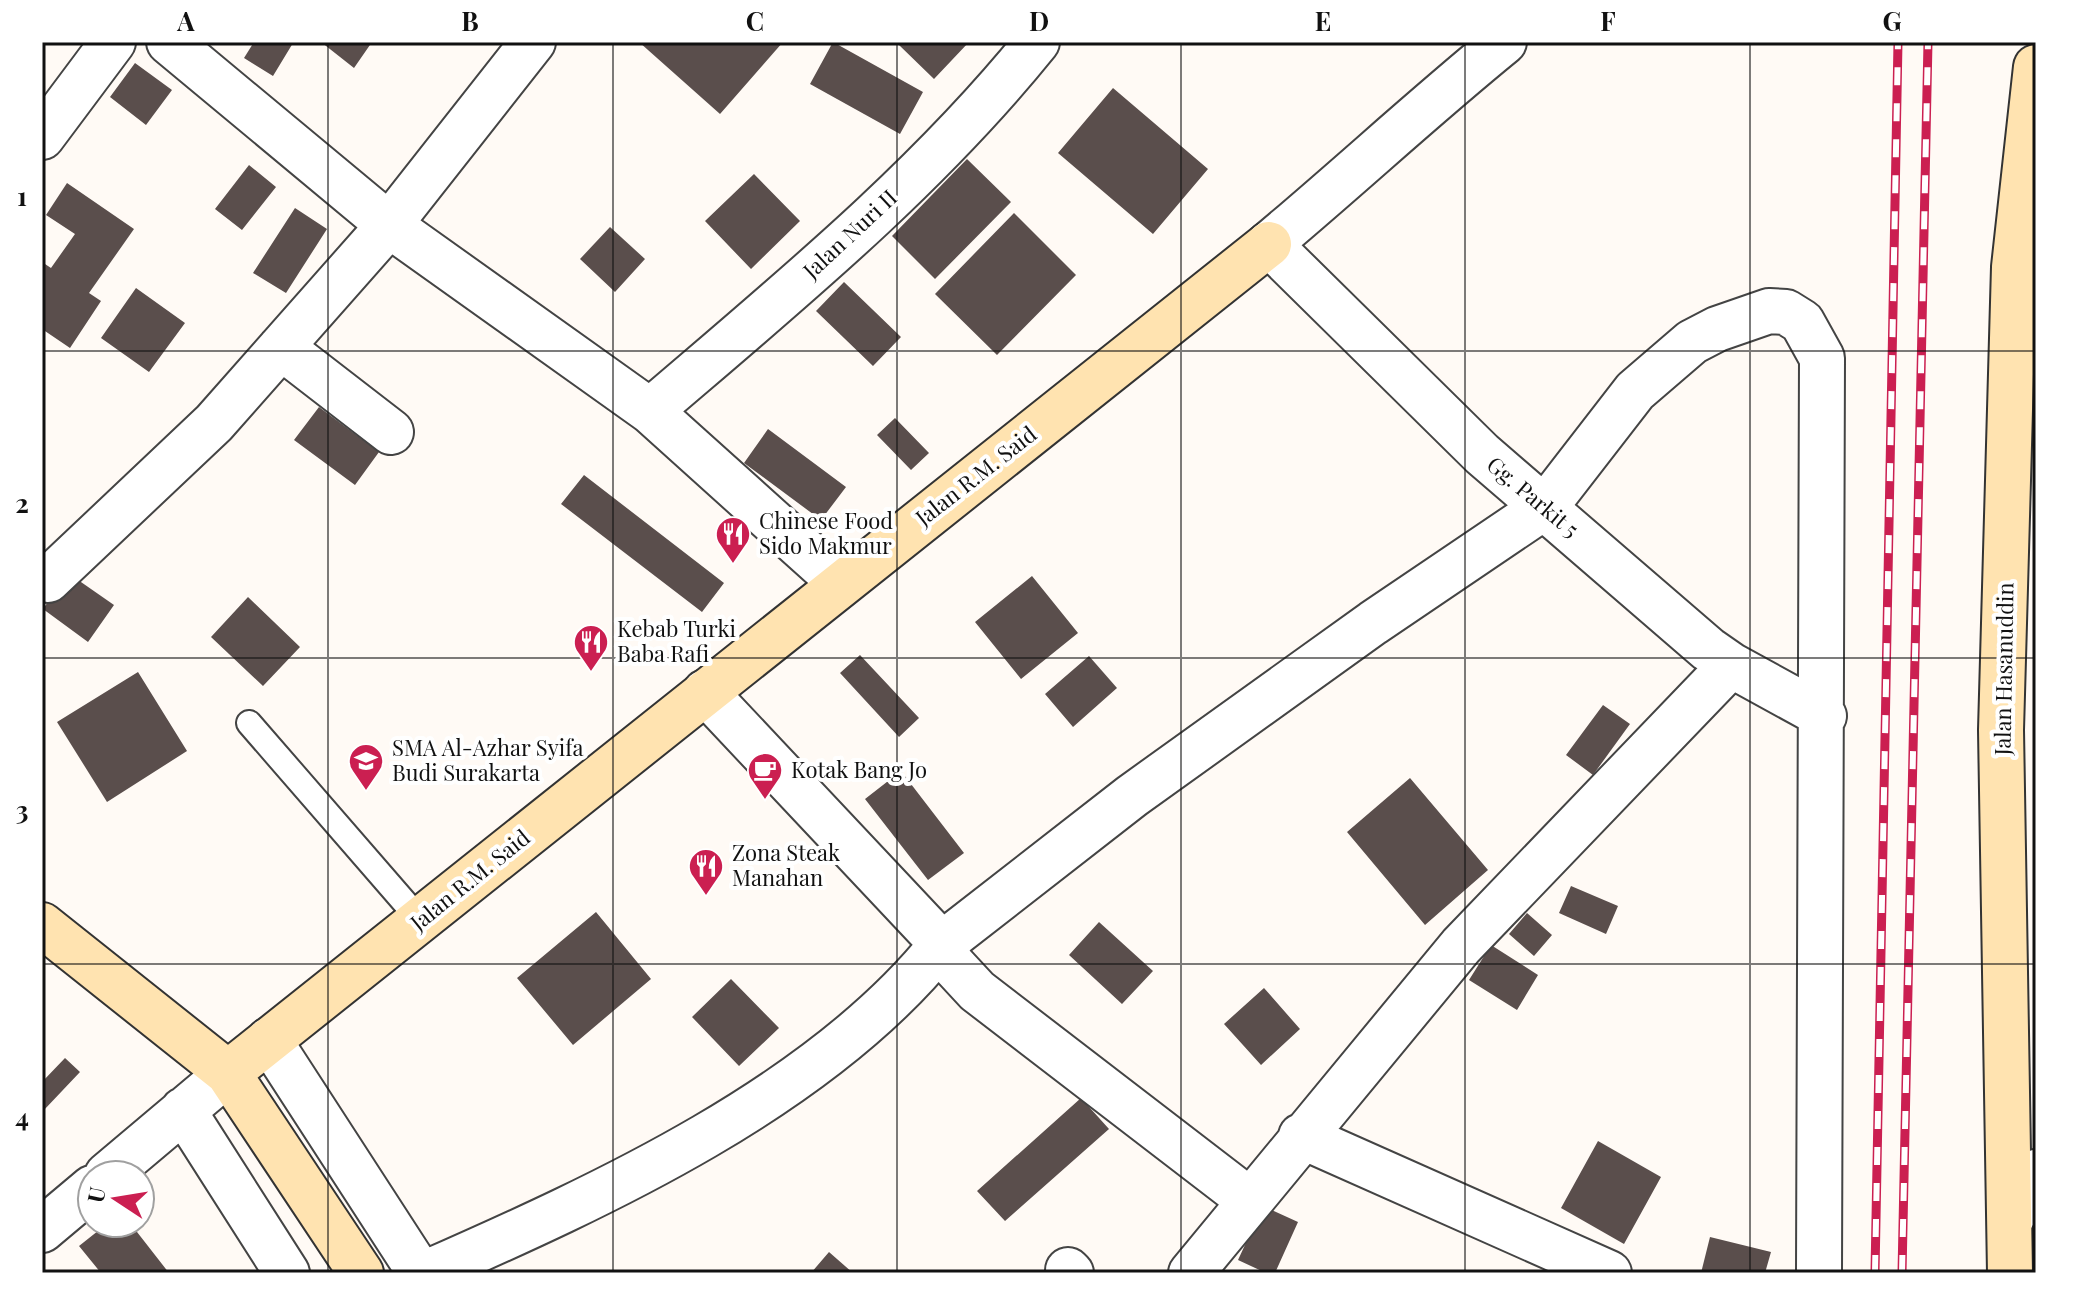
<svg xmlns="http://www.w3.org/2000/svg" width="2078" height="1315" font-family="'Playfair Display',serif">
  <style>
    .building { fill: #5a4e4c }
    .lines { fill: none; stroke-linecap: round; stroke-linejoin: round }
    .service-casing { stroke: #444; stroke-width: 28 }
    .minor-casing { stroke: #444; stroke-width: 48 }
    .tertiary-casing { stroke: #444; stroke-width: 48 }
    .secondary-casing { stroke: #333; stroke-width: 48 }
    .service { stroke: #fff; stroke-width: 24 }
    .minor { stroke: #fff; stroke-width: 44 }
    .tertiary { stroke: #fff; stroke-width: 44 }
    .secondary { stroke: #ffe3b0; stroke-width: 44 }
    .rail-casing { stroke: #cb1f51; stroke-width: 9 }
    .rail { stroke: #fff; stroke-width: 6; stroke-dasharray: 18; stroke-linecap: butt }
    .grid { fill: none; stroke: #111; stroke-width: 2; stroke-opacity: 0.55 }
    .labels { text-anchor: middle; stroke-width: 8; stroke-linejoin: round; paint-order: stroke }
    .street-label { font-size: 22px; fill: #111; stroke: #fff }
    .poi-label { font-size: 22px; fill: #111; stroke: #fff; text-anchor: start }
    .neatline { fill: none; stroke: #111; stroke-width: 3 }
    .grid-label { font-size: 26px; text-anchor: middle; font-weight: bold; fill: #111 }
  </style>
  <rect width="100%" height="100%" fill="#fffaf5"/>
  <path class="building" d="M254,42H291L293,43L273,76L244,58Z
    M321,42H372L354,68Z
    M639,42H783L720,114Z
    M833,42L923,92L900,134L810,84Z
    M901,42H969L934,79L899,45Z
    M135,63L172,90L146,125L110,97Z
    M1113,88L1208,169L1153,234L1058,153Z
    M967,159L1011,202L935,279L892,236Z
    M249,165L276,187L242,230L215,209Z
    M754,174L800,221L751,269L705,221Z
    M67,183L134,229L89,293L101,301L70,348L42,329V262L51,268L75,234L46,215Z
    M295,208L327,229L286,293L253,273Z
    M1014,213L1076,275L997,355L935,294Z
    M610,227L645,259L615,292L580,259Z
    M844,282L901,337L873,366L816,311Z
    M136,288L185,323L149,372L101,338Z
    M319,407L379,452L355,485L294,440Z
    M895,418L929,453L911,470L877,435Z
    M768,429L846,487L821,520L744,463Z
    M584,475L724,583L702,612L561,504Z
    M68,573L114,605L88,642L43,609Z
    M1032,576L1078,633L1021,679L975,622Z
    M248,597L300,647L263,686L211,637Z
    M860,655L919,718L899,737L840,673Z
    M1089,656L1117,688L1073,727L1045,694Z
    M138,672L187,751L107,802L57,722Z
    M1603,705L1630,724L1593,775L1566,755Z
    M901,771L964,853L928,880L865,799Z
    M1410,778L1488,870L1425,925L1347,832Z
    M1571,886L1618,906L1606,934L1559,913Z
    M596,912L651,979L573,1045L517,978Z
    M1527,913L1552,935L1534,956L1509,934Z
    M1099,922L1153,971L1122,1004L1069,955Z
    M1491,945L1538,975L1517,1010L1469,980Z
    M731,979L779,1028L739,1066L692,1017Z
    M1264,988L1300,1029L1261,1065L1224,1024Z
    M65,1058L80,1072L44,1110L42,1082Z
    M1081,1098L1109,1129L1005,1221L977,1191Z
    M1598,1141L1661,1177L1624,1244L1561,1208Z
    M1263,1206L1298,1222L1275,1273H1266L1238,1260Z
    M108,1223H130L169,1273H101L79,1246Z
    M1710,1237L1771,1252L1765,1273H1701Z
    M829,1252L853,1273H811Z"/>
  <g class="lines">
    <g class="service-casing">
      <path id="service" d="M249,723L420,920"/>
    </g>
    <g class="minor-casing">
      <path id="minor" d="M169,42L389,225L650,411L841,583
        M42,137L113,42
        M1269,244L1482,454L1708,649L1731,665L1824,716
        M281,347L391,432
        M650,411C784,296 925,181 1037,42
        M48,580L214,423L389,225L533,42
        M705,692L942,944L952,964L977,991L1249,1200
        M269,1040L420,1273
        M183,1110L287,1273
        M1301,1136L1609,1273
        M107,1175L228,1073
        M2010,1221L2036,1172
        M42,1230L92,1188
        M1068,1270L1071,1273
        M426,1273C601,1196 821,1096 942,944L1132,796L1373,623L1546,506L1635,391L1692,342L1717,329L1769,311L1786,312L1802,322L1822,358L1819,1273
        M1191,1273L1461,946L1731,665"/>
    </g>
    <g class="tertiary-casing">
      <path id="tertiary" d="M1269,244C1349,177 1424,107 1504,42"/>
    </g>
    <g class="secondary-casing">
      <path id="secondary" d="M42,925L228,1073L361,1273
        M228,1073L1269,244
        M2010,1273L2001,730L2014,267L2036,67"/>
    </g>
    <use href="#service" class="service"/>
    <use href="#minor" class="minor"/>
    <use href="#tertiary" class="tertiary"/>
    <use href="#secondary" class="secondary"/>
    <g class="rail-casing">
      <path id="rail" d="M1875,1273L1898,42
        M1902,1273L1928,42"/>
    </g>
    <use href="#rail" class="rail"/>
  </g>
  <path class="grid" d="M328,42V1273M613,42V1273M897,42V1273M1181,42V1273M1465,42V1273M1750,42V1273M42,351H2036M42,658H2036M42,964H2036"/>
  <defs>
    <g id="restaurant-pin" transform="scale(1.8)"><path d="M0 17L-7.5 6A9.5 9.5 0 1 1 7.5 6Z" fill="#cb1f51" stroke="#fff"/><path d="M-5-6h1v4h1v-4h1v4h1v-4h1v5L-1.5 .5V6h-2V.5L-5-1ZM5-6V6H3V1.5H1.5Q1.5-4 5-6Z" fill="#fff"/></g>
    <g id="school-pin" transform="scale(1.8)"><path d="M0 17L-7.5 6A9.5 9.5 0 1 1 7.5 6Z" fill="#cb1f51" stroke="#fff"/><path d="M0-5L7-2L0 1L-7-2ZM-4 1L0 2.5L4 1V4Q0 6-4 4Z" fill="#fff"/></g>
    <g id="cafe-pin" transform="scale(1.8)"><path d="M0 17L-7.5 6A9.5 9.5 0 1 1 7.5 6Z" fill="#cb1f51" stroke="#fff"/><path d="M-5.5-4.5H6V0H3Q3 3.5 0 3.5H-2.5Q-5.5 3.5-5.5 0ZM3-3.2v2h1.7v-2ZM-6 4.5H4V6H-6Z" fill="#fff"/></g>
  </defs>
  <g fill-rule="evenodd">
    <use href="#restaurant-pin" x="733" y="534"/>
    <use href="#restaurant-pin" x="591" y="642"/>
    <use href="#school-pin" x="366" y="761"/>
    <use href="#cafe-pin" x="765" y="770"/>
    <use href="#restaurant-pin" x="706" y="866"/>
  </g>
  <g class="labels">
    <g class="street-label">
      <text transform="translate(850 234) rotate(-43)" y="8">Jalan Nuri II</text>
      <text transform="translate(976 476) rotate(-38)" y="8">Jalan R.M. Said</text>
      <text transform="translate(1533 497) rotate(40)" y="8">Gg. Parkit 5</text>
      <text transform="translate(2004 669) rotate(-89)" y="8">Jalan Hasanuddin</text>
      <text transform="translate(470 880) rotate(-39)" y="8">Jalan R.M. Said</text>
    </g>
    <g class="poi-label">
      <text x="759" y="529">Chinese Food<tspan x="759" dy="25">Sido Makmur</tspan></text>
      <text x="617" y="637">Kebab Turki<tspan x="617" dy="25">Baba Rafi</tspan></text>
      <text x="392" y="756">SMA Al-Azhar Syifa<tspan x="392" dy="25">Budi Surakarta</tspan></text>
      <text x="791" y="778">Kotak Bang Jo</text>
      <text x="732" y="861">Zona Steak<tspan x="732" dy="25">Manahan</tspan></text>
    </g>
  </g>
  <rect width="2078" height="1315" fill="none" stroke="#ffffff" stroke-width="88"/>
  <g transform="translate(116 1199) rotate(282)"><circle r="38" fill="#ffffff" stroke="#a0a0a0" stroke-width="2"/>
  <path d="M0-6L14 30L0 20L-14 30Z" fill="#cb1f51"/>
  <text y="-12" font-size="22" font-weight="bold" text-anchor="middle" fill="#111111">U</text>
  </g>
  <rect x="44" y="44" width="1990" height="1227" class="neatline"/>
  <g class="grid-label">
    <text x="186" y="31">A</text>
    <text x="470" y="31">B</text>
    <text x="755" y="31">C</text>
    <text x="1039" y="31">D</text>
    <text x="1323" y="31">E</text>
    <text x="1608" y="31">F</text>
    <text x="1892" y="31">G</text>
    <text x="22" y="206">1</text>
    <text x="22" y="513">2</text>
    <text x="22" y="820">3</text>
    <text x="22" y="1127">4</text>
  </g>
</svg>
